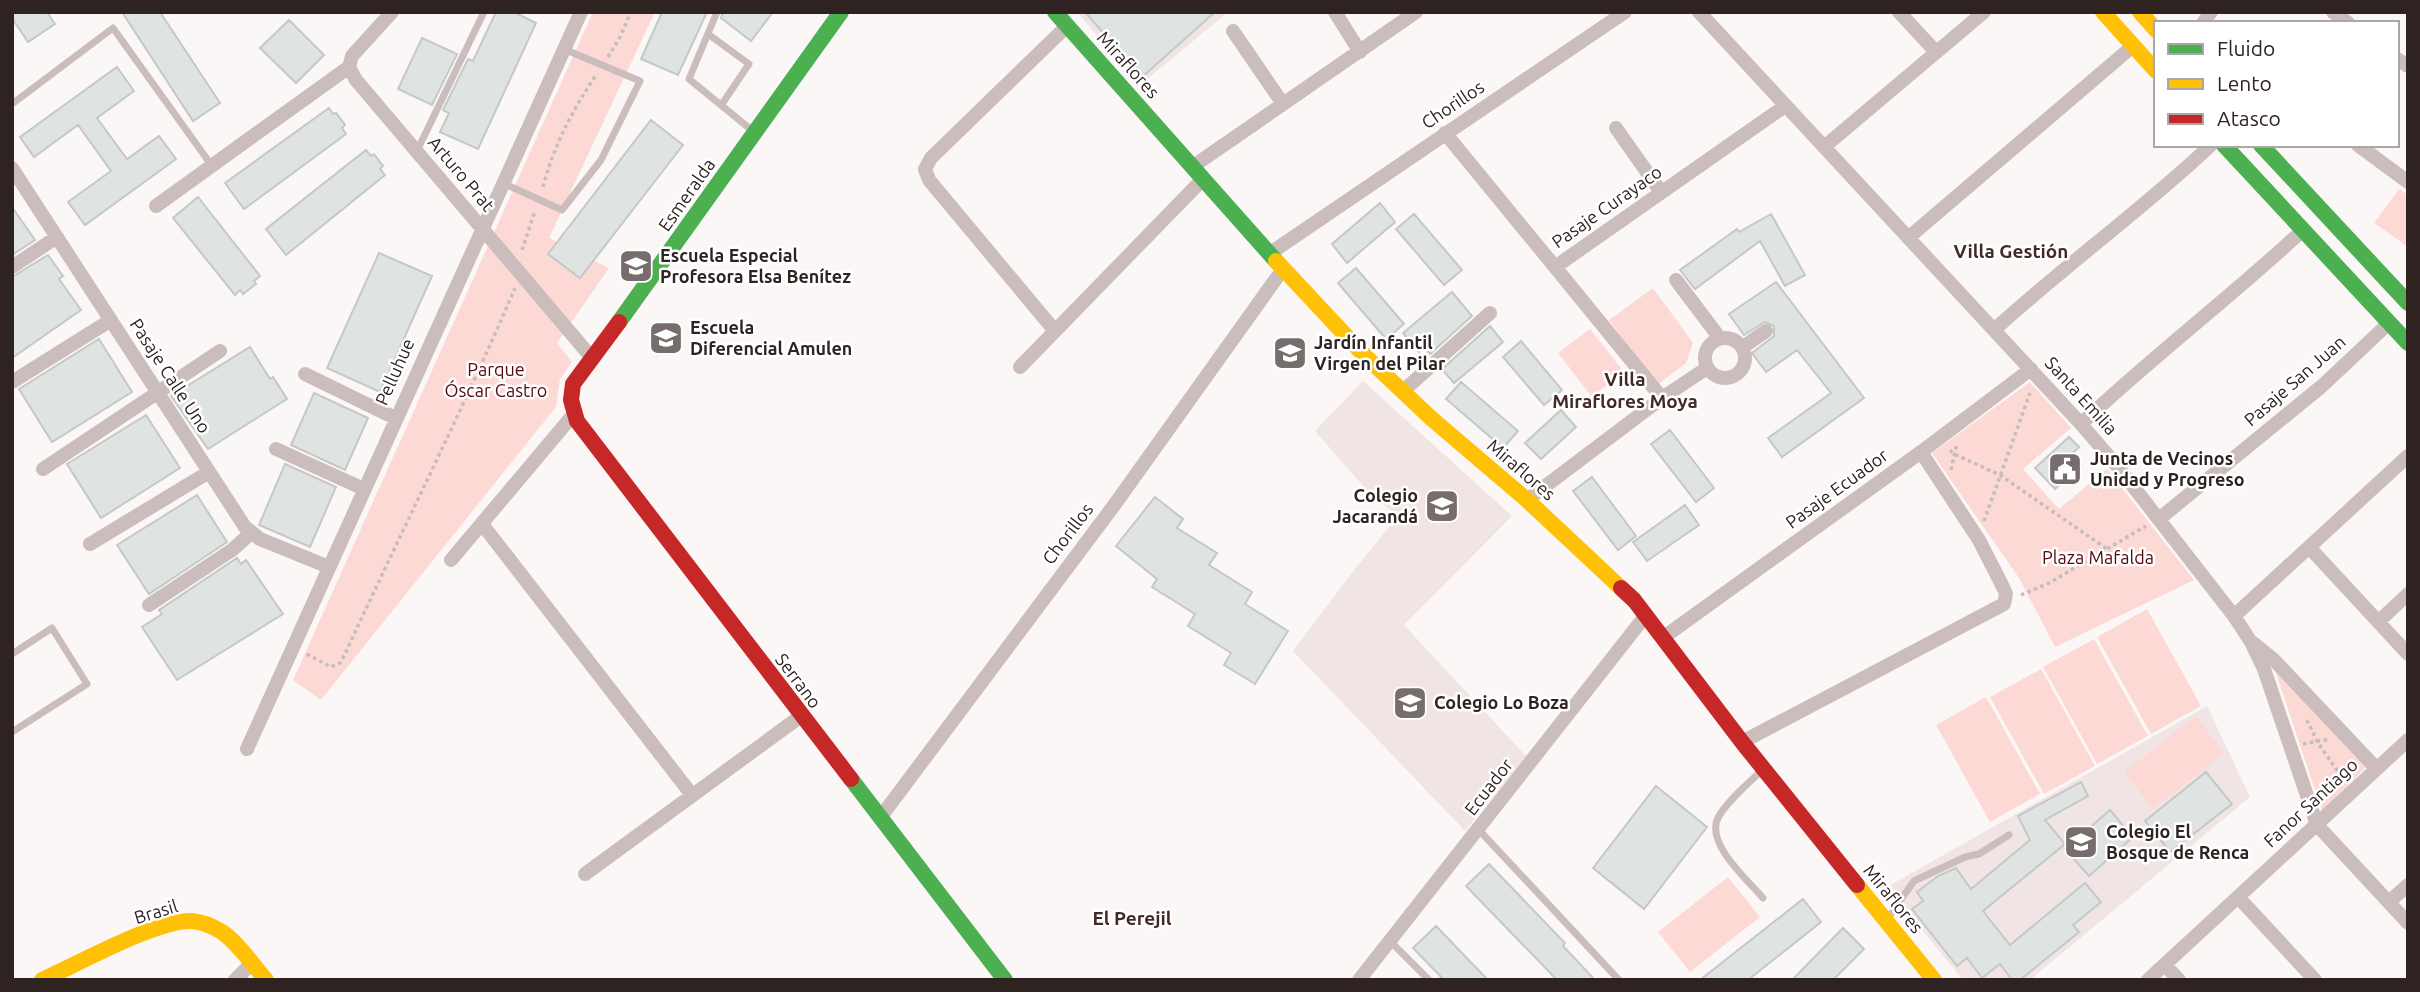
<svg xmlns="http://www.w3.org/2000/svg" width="2420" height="992" font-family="Ubuntu,sans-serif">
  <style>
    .built { fill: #f0e5e4 }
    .green { fill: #fdd9d6 }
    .building { fill: #dfe3e2; stroke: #c4c8c7; stroke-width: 2 }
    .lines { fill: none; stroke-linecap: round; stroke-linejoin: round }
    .path { stroke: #c5bcbc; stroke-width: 3.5; stroke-dasharray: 3.5 3.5; stroke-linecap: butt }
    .lane { stroke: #cabdbc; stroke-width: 7 }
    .street { stroke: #cabdbc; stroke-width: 14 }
    .fast { stroke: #4caf50; stroke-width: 16 }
    .slow { stroke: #ffc107; stroke-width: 16 }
    .jam { stroke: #c62828; stroke-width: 16 }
    .labels { text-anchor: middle; stroke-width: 5; stroke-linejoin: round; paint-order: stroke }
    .street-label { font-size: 18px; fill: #2f2322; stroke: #fff }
    .poi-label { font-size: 18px; font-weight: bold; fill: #2f2322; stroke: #fff; text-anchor: start }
    .park-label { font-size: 18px; fill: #56070d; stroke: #fff }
    .neighbourhood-label { font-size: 19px; font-weight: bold; fill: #412a28; stroke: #fff }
  </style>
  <rect width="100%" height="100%" fill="#fcf7f7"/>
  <path class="built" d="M1077,12H1228L1139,86Z
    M1363,381L1512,516L1404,625L1526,756L1465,831L1293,651L1354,570L1398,516L1371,495L1315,431Z
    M2207,706L2250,797L2030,980H1963L1887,887Z"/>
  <path class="green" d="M593,12H655L549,238L609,268L557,343L572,362L560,379L556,407L321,700L293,680Z
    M2399,189L2408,195V247L2374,223Z
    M1653,288L1693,343L1686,363L1657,385L1609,320Z
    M1590,329L1624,372L1592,397L1558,353Z
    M2030,382L2071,428L2023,469L2059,509L2107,469L2194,580L2055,647L2019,578L1932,453Z
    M2147,609L2201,706L2151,734L2097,637Z
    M2094,639L2148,736L2097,764L2043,667Z
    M2272,661L2370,763L2322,811Z
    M2041,669L2095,766L2044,794L1990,697Z
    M1986,697L2040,794L1990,822L1936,725Z
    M2196,716L2224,753L2153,809L2124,772Z
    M1728,877L1760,917L1690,972L1658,932Z"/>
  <path class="building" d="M12,12H47L55,24L28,42L12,18Z
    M122,12H160L220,103L193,121Z
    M496,12H514L536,23L478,149L440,132L449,113L443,110L468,59L473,61Z
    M662,12H707L678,75L641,59Z
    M723,12H773L751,41L721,18Z
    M1085,12H1215L1142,77Z
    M289,20L324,55L296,83L260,48Z
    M422,38L457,54L432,105L398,89Z
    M117,67L134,91L97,118L127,159L159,136L176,159L85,225L68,202L111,171L78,125L34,157L20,137Z
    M329,108L333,114L336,113L345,125L342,128L346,134L244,209L225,183Z
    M651,120L683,145L580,278L548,254Z
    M366,150L371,156L374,154L383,166L380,169L385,175L286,255L266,229Z
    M198,197L260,276L254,281L256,284L243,294L240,290L235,295L173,218Z
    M1380,203L1395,222L1347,263L1332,244Z
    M12,207L35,240L12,255Z
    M1414,214L1462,270L1444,285L1396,229Z
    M1771,214L1805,275L1785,286L1760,241L1695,289L1680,270L1737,229L1739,232Z
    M379,253L432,276L380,392L327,368Z
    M48,255L63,276L59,279L81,310L12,358V277Z
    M1356,268L1404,324L1386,339L1338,283Z
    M1776,282L1864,398L1782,457L1768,438L1831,393L1797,350L1766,372L1752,353L1774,336V326L1765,322L1744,335L1729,314Z
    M1452,292L1472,316L1430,354L1424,347L1419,352L1403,333Z
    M1490,326L1503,342L1454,383L1442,369Z
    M99,339L132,392L52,442L19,389Z
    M1521,341L1562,390L1544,405L1503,357Z
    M250,347L270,379L273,377L287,399L208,449L171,396Z
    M1461,382L1518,431L1503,448L1446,399Z
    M314,393L368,418L345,470L291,445Z
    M1561,410L1576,427L1541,459L1525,443Z
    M146,415L180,468L101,518L67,464Z
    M1670,430L1714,488L1696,502L1651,444Z
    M2069,437L2079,447L2071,455L2081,465L2055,489L2035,468Z
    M285,464L336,487L310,547L259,525Z
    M1592,477L1636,536L1618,550L1573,491Z
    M197,495L227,542L149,594L117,545Z
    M1155,497L1183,519L1177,528L1217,553L1209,565L1252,592L1245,604L1288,631L1255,684L1224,665L1231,653L1188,626L1195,614L1152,587L1157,579L1116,546Z
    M1685,505L1699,525L1647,561L1633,542Z
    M237,558L241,564L246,560L283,614L177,680L142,627L162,614L159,610Z
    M2206,772L2232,804L2170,852L2145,821Z
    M2081,782L2088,796L2045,820L2065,844L1983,911L2010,945L2085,883L2101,902L2073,925L2079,932L2020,980H2012L2000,964L1982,978L1967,958L1957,966L1912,909L1923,901L1917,892L1938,876L1956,868L1971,889L2030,840L2018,816Z
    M1656,786L1707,827L1644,909L1593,868Z
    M2110,810L2133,837L2089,876L2065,849Z
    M1489,864L1565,943L1563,946L1595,980H1557L1466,886Z
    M1803,899L1821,922L1748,980H1700Z
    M1436,926L1488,980H1444L1413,948Z
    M1843,928L1864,949L1833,980H1792Z"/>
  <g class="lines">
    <path class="path" d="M608,57L619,39L631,12
      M543,187C554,145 572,111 596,75
      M522,250L535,211
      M1950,450L1954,454L2000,475L2107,549L2111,555
      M1951,470L1957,443
      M1984,521L2030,393
      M2021,595L2049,583L2146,526
      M307,654L331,667L340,663L345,654C401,532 462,412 515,288
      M2307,720L2318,743L2339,773L2355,767
      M2303,744L2330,739
      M2327,792L2339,773"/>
    <path class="lane" d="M717,12L689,79L754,132
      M708,34L749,64L722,104
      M12,104L113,28L212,166
      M417,151L484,12
      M503,183L562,210L601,160L640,81L564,49
      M12,654L52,628L87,684L12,732
      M1761,771C1747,785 1729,799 1719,816C1703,842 1748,880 1763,898
      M1479,830L1619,980
      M1888,918L1914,881L1965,857L1979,854L2009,835
      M1390,941L1429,980"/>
    <path class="street" d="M392,12L352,56L349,67L356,80L592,358
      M1335,12L1360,52
      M1699,12L2081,424L2118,467L2234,616L2251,642L2264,669L2317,825L2408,923
      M1899,12L1936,52
      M2333,12L2348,23
      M2203,23L2211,12
      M1233,31L1283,104
      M2397,59L2408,66
      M1616,128L1661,192
      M1445,133L1555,267
      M2358,145L2408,182
      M1824,147L1984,12
      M1192,167L1416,12
      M12,168L245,527L260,539L329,567
      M156,206L349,67
      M1908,238L2133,46
      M1269,254L1625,12
      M12,267L57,237
      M1676,280L1719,337
      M1994,330C2064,266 2142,210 2211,145
      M1055,331L929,180L925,169L931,158L1067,26
      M1705 358a20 20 0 1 1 40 0a20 20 0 1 1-40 0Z
      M1743,347L1766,331
      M1020,367L1203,179
      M305,374L395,418
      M12,382L111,320
      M1402,392L1490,313
      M1662,398L1555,267L1785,106
      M2081,424C2153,356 2231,297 2303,230
      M276,449L364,489
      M43,469L220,351
      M1527,500L1662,398L1707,368
      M2159,519L2322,386L2389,323
      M482,524L692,795
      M90,544L209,472
      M2309,547L2408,654
      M451,560L573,415
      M149,605L232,550L251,533
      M2234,616L2408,456
      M2378,622L2408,594
      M1664,637L1921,452L2031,369
      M2253,643L2274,660L2377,769
      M1742,742L2004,604L2006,594L2004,589L1979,540L1921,452
      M247,749L581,12
      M880,818L1115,504L1283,269
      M585,874L801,716
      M2238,897L2315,980
      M2389,902L2408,885
      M2165,965L2179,980
      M235,980L252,963
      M1359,980L1646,615
      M2148,980L2408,740"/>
    <path class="fast" d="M1055,12L1276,261
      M2224,145L2408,343
      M2261,145L2408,303
      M619,322L841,12
      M851,779L1005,980"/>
    <path class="slow" d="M2103,12L2156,71
      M2140,12L2156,30
      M1276,261L1364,355L1432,419L1527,500L1621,588
      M1857,885L1934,980
      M42,980C76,965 158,919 192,921C202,922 214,927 222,932C237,942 254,966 266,980"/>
    <path class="jam" d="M619,322L573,384L571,400L577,421L851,779
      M1621,588L1634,600L1742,742L1857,885"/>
  </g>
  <defs>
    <g id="school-square" transform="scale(1.75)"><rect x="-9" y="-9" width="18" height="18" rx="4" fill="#776d6d" stroke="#fff"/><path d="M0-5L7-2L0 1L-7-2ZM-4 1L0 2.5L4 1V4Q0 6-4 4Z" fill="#fff"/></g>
    <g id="civic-square" transform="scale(1.75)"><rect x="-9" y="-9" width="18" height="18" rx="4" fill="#776d6d" stroke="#fff"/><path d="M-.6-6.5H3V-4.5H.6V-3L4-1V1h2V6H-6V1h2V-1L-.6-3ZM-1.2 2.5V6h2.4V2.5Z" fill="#fff"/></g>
  </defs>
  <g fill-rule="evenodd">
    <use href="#school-square" x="636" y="266"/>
    <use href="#school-square" x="666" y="338"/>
    <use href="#school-square" x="1290" y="353"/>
    <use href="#civic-square" x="2065" y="469"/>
    <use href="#school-square" x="1442" y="506"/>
    <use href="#school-square" x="1410" y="703"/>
    <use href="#school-square" x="2081" y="842"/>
  </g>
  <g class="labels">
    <g class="street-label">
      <text transform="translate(1128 65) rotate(48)" y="6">Miraflores</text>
      <text transform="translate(1453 105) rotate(-34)" y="6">Chorillos</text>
      <text transform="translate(461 174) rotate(50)" y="6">Arturo Prat</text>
      <text transform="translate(687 195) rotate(-55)" y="6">Esmeralda</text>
      <text transform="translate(1607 207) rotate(-35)" y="6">Pasaje Curayaco</text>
      <text transform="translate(395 372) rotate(-66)" y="6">Pelluhue</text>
      <text transform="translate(170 376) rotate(57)" y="6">Pasaje Calle Uno</text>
      <text transform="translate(2295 381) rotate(-41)" y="6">Pasaje San Juan</text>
      <text transform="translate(2081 396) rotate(48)" y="6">Santa Emilia</text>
      <text transform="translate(1521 470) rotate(41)" y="6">Miraflores</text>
      <text transform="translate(1837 489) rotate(-36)" y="6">Pasaje Ecuador</text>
      <text transform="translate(1068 534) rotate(-53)" y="6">Chorillos</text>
      <text transform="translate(798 681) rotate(53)" y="6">Serrano</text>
      <text transform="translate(1489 787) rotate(-52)" y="6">Ecuador</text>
      <text transform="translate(2311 803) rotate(-43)" y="6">Fanor Santiago</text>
      <text transform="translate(1893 899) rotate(51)" y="6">Miraflores</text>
      <text transform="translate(156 912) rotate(-17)" y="6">Brasil</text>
    </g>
    <g class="poi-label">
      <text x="660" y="262">Escuela Especial<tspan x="660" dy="21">Profesora Elsa Benítez</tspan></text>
      <text x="690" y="334">Escuela<tspan x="690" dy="21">Diferencial Amulen</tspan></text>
      <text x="1314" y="349">Jardín Infantil<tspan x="1314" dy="21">Virgen del Pilar</tspan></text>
      <text x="2090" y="465">Junta de Vecinos<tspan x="2090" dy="21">Unidad y Progreso</tspan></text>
      <text x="1418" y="502" text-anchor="end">Colegio<tspan x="1418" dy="21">Jacarandá</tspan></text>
      <text x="1434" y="709">Colegio Lo Boza</text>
      <text x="2106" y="838">Colegio El<tspan x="2106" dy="21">Bosque de Renca</tspan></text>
    </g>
    <g class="park-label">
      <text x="496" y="376">Parque<tspan x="496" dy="21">Óscar Castro</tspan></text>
      <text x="2098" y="564">Plaza Mafalda</text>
    </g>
    <g class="neighbourhood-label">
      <text x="2011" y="258">Villa Gestión</text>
      <text x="1625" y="386">Villa<tspan x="1625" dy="22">Miraflores Moya</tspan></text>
      <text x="1132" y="925">El Perejil</text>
    </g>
  </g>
  <rect width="2420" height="992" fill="none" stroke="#2f2322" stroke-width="28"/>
  <rect x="2154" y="21" width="245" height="126" fill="#ffffff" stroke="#aca7a7" stroke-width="2"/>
  <rect x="2168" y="44" width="35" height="10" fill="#4caf50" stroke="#aca7a7" stroke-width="2"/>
  <text x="2217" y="56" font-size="21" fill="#2f2322">Fluido</text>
  <rect x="2168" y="79" width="35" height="10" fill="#ffc107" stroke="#aca7a7" stroke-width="2"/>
  <text x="2217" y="91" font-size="21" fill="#2f2322">Lento</text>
  <rect x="2168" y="114" width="35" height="10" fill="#c62828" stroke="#aca7a7" stroke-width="2"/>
  <text x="2217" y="126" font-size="21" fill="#2f2322">Atasco</text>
</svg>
